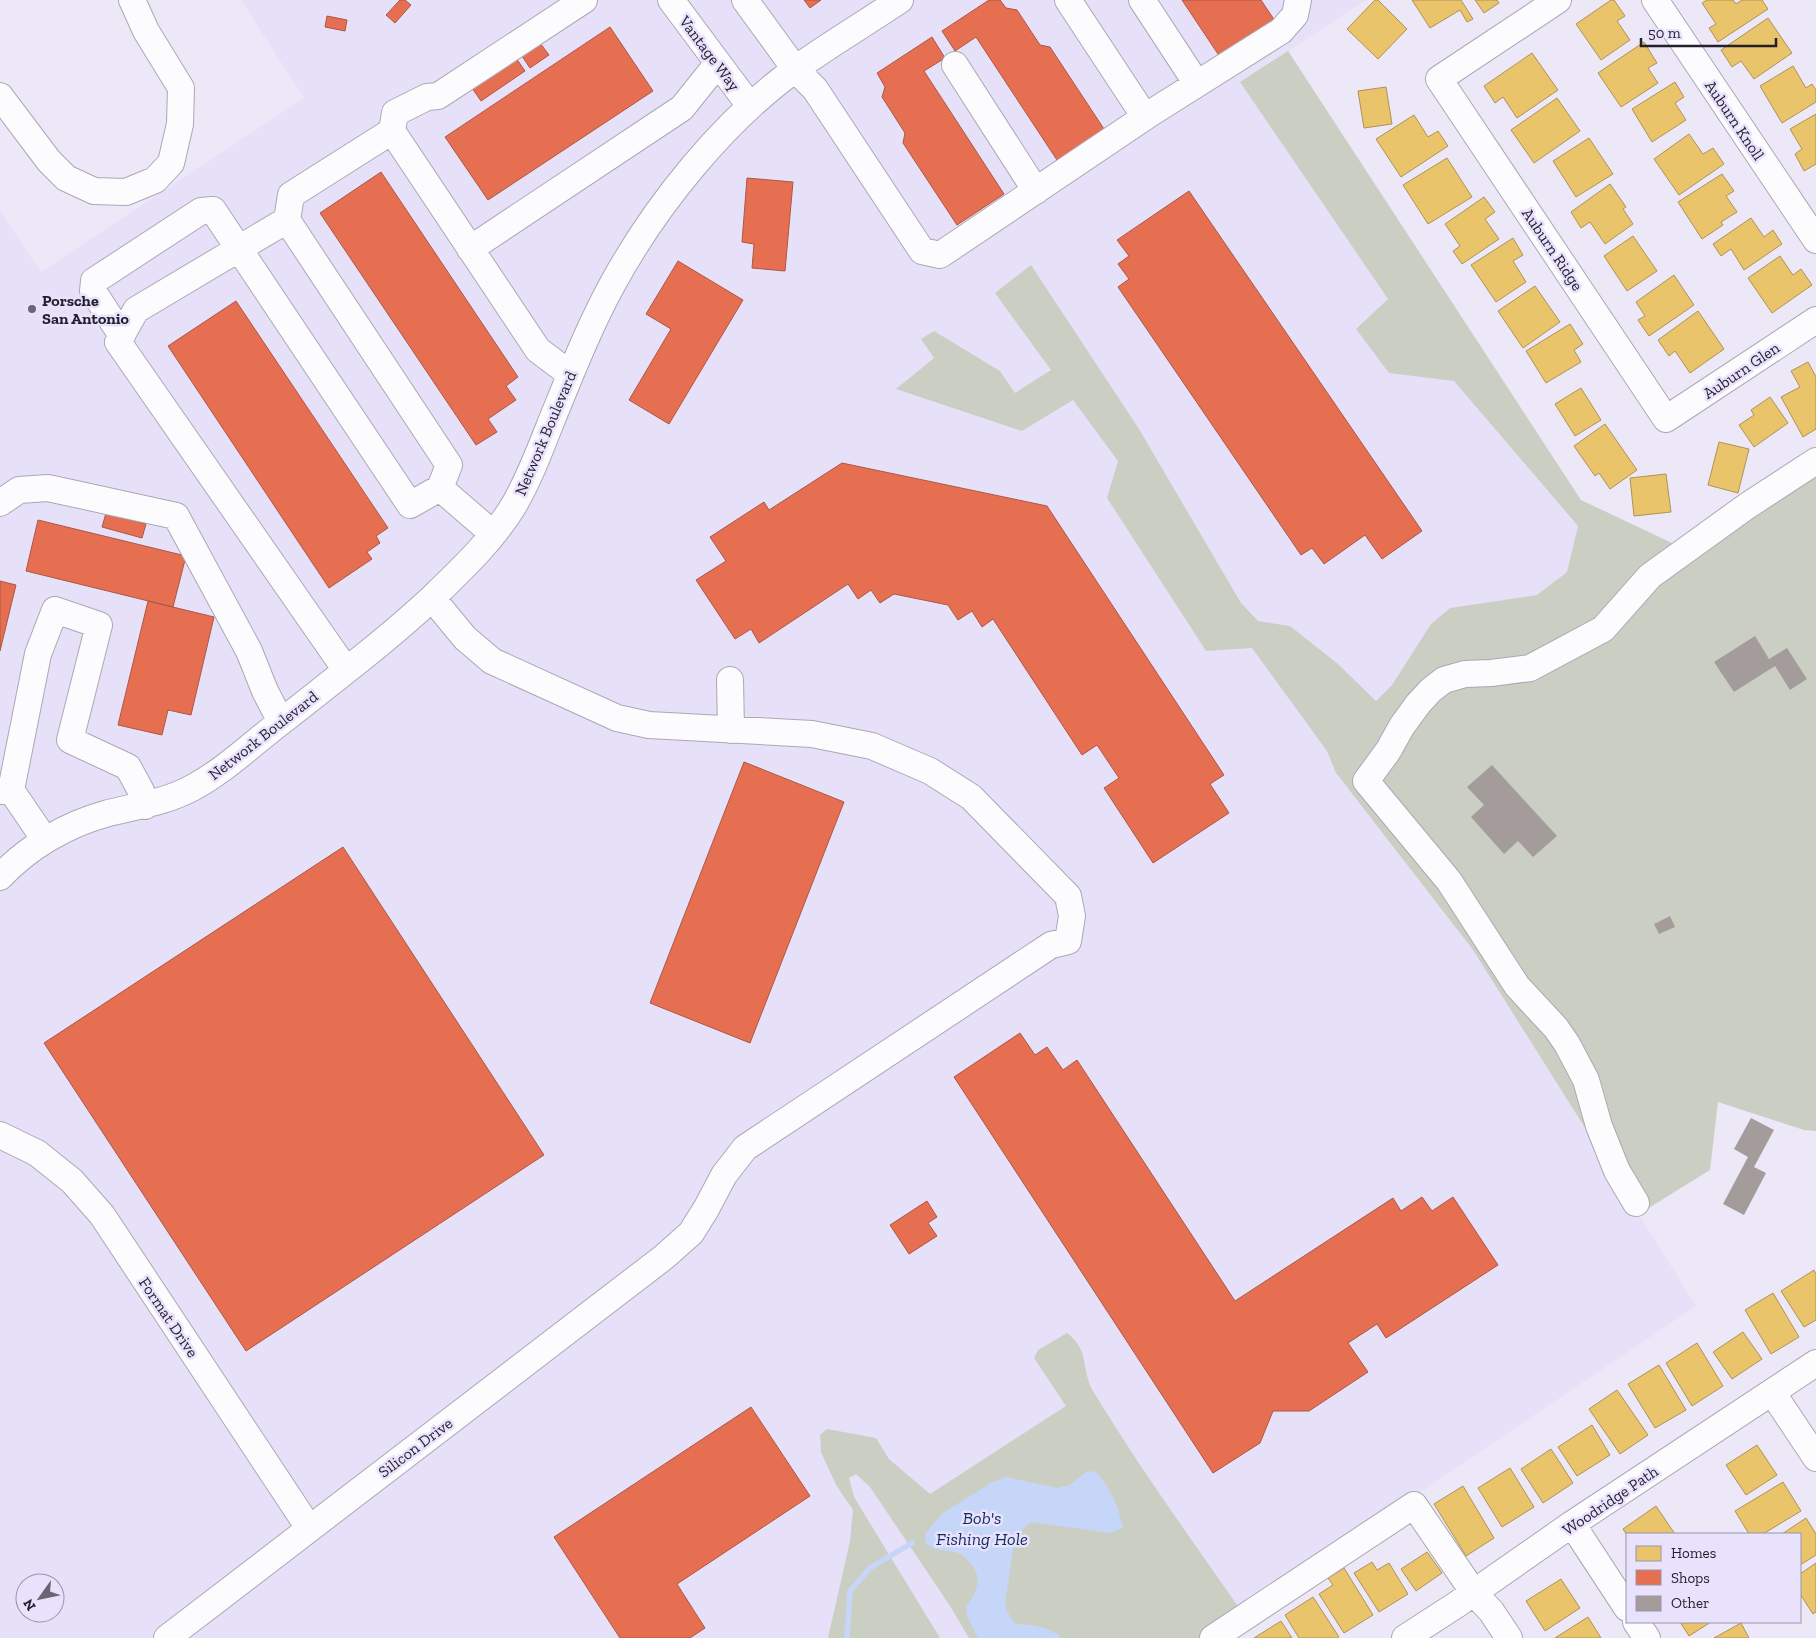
<svg xmlns="http://www.w3.org/2000/svg" width="1816" height="1638" font-family="'Zilla Slab',serif">
  <style>
    .built { fill: #e7e0f9; fill-rule: evenodd }
    .green { fill: #cbcfc3 }
    .water { fill: #c6d6f8 }
    .homes { fill: #e9c46a; stroke: #ae9257 }
    .shops { fill: #e76f51; stroke: #ac5746 }
    .lines { fill: none; stroke-linecap: round; stroke-linejoin: round }
    .stream { stroke: #c6d6f8; stroke-width: 5.5 }
    .building { fill: #a39c9b }
    .minor-casing { stroke: #aba8b4; stroke-width: 28 }
    .minor { stroke: #fcfcfe; stroke-width: 26 }
    .poi-dot { fill: #696573; stroke: #e9e2fd; stroke-width: 2 }
    .labels { text-anchor: middle; stroke-width: 5; stroke-linejoin: round; paint-order: stroke }
    .street-label { font-size: 16px; fill: #231f2c; stroke: #e9e2fd }
    .poi-label { font-size: 16px; font-weight: bold; fill: #231f2c; stroke: #e9e2fd; text-anchor: start }
    .water-label { font-size: 18px; font-style: italic; fill: #132c5f; stroke: #e9e2fd }
  </style>
  <rect width="100%" height="100%" fill="#ece8f7"/>
  <path class="built" d="M241,0H1366L1288,51L1629,574L1336,774L1473,950L1696,1306L1204,1638H0V211L41,272L304,98ZM25,1583H55V1613H25Z"/>
  <path class="green" d="M1288,51L1581,500L1674,544L1816,451V1131L1804,1130L1718,1102L1710,1170L1639,1214L1473,950L1336,773L1327,751L1252,648L1206,651L1107,498L1118,461L1073,400L1022,431L896,389L934,358L921,339L934,331L1000,371L1015,393L1051,370L995,293L1031,265L1139,429L1241,603L1258,621L1290,626L1338,664L1376,701L1392,685L1431,624L1450,608L1537,595L1567,572L1578,526L1454,381L1389,373L1356,329L1388,299L1240,82Z
    M1067,1333C1090,1350 1081,1370 1093,1391C1139,1467 1191,1539 1242,1612L1204,1638H969L950,1606L870,1487L856,1474L849,1478L854,1497L940,1638H828L850,1541L853,1510L836,1485L821,1452L820,1435L827,1429L876,1438L889,1459L930,1494L1066,1406L1034,1358L1038,1350Z"/>
  <path class="water" d="M1087,1471L1096,1472C1110,1486 1119,1508 1123,1528L1110,1533L1031,1522L1023,1529L1014,1542L1005,1605L1009,1615L1015,1624C1031,1624 1045,1627 1059,1635L1060,1638H978L967,1616L966,1607C977,1593 984,1576 969,1562C967,1560 964,1556 961,1554C947,1548 937,1554 925,1542V1534L943,1513L991,1483L1006,1477L1057,1488L1070,1485Z"/>
  <path class="homes" d="M1375,0H1378L1407,29L1378,59L1347,29Z
    M1412,0H1461L1473,19L1467,22L1460,10L1430,28Z
    M1475,0H1497L1499,3L1484,13Z
    M1611,0H1614L1625,16L1617,21L1630,40L1601,60L1576,24Z
    M1707,0H1733L1736,4L1742,0H1762L1768,9L1718,42L1709,28L1716,24L1702,3Z
    M1768,18L1792,53L1754,79L1741,61L1732,67L1721,50Z
    M1644,42L1657,63L1648,68L1658,83L1621,107L1598,73Z
    M1532,53L1558,90L1517,118L1503,97L1495,103L1484,86Z
    M1793,66L1806,88L1812,84L1816,90V102L1782,123L1760,86Z
    M1675,82L1684,97L1675,103L1686,120L1652,142L1632,109Z
    M1386,87L1392,124L1364,128L1358,91Z
    M1557,98L1580,131L1534,163L1511,130Z
    M1816,114V164L1804,171L1795,154L1802,149L1790,129Z
    M1414,115L1428,137L1438,131L1448,146L1401,177L1376,139Z
    M1689,134L1703,154L1713,148L1724,164L1679,195L1654,159Z
    M1589,138L1613,174L1576,197L1553,161Z
    M1447,158L1472,197L1428,224L1403,185Z
    M1722,174L1734,191L1726,196L1737,212L1721,222L1723,225L1702,239L1678,202Z
    M1610,184L1626,207L1623,209L1633,224L1605,244L1590,222L1581,228L1571,212Z
    M1484,197L1495,212L1485,219L1499,239L1462,264L1453,251L1460,246L1445,224Z
    M1751,218L1764,237L1773,230L1782,244L1744,270L1731,249L1721,256L1713,244Z
    M1633,236L1657,271L1627,291L1604,256Z
    M1513,238L1523,255L1513,261L1526,282L1496,302L1471,265Z
    M1780,256L1793,275L1801,269L1812,285L1772,313L1748,278Z
    M1674,275L1694,305L1649,336L1638,320L1645,316L1636,302Z
    M1535,286L1560,322L1523,348L1498,311Z
    M1698,311L1724,349L1690,373L1675,351L1669,356L1658,340Z
    M1570,324L1583,344L1574,350L1581,362L1546,383L1526,351Z
    M1808,362L1816,377V429L1803,437L1781,397L1800,387L1791,371Z
    M1581,388L1601,420L1575,436L1555,404Z
    M1770,397L1788,423L1754,447L1739,425L1754,415L1751,410Z
    M1605,424L1637,470L1610,489L1599,473L1595,476L1574,446Z
    M1719,442L1749,449L1738,493L1708,485Z
    M1666,474L1671,512L1634,516L1630,478Z
    M1814,1270L1816,1274V1320L1804,1327L1781,1291Z
    M1773,1293L1799,1337L1771,1354L1745,1310Z
    M1743,1332L1762,1359L1732,1379L1713,1352Z
    M1697,1343L1723,1386L1692,1406L1666,1363Z
    M1659,1365L1686,1410L1655,1428L1628,1384Z
    M1617,1390L1648,1435L1620,1454L1589,1409Z
    M1592,1425L1610,1455L1577,1476L1558,1447Z
    M1757,1445L1777,1475L1746,1495L1726,1465Z
    M1551,1449L1573,1483L1543,1503L1521,1469Z
    M1510,1468L1534,1507L1502,1527L1478,1488Z
    M1783,1482L1801,1511L1763,1534H1749L1735,1511Z
    M1463,1486L1494,1538L1466,1556L1434,1504Z
    M1656,1506L1675,1534L1627,1535L1623,1529Z
    M1806,1518L1816,1534V1555L1800,1565V1534H1782Z
    M1427,1552L1442,1573L1416,1591L1401,1569Z
    M1372,1562L1377,1570L1389,1563L1408,1594L1379,1612L1354,1573Z
    M1816,1563V1612L1813,1614L1800,1594V1574Z
    M1344,1568L1373,1615L1344,1633L1319,1594L1333,1585L1328,1578Z
    M1561,1579L1580,1608L1545,1631L1526,1601Z
    M1313,1597L1339,1637L1337,1638H1299L1285,1615Z
    M1588,1617L1601,1638H1555Z
    M1281,1621L1292,1638H1254Z
    M1680,1622H1711L1689,1636Z
    M1741,1623L1749,1638H1714Z"/>
  <path class="shops" d="M400,0H405L411,5L395,23L386,15Z
    M804,0H821L810,8Z
    M989,0H1000L1006,8L1017,10L1040,45L1050,47L1104,129L1057,160L976,37L955,51L942,31Z
    M1182,0H1261L1275,21L1220,57Z
    M327,16L347,20L345,31L325,27Z
    M610,27L653,91L488,200L445,137Z
    M932,37L945,58L924,71L1004,194L957,225L903,143L905,133L882,97L885,87L877,73Z
    M540,43L549,55L530,68L522,56Z
    M516,58L525,71L481,101L472,88Z
    M381,172L518,377L506,386L516,400L488,419L497,432L476,445L320,213Z
    M747,178L793,182L785,271L752,268L754,244L742,242Z
    M1189,191L1422,531L1382,559L1365,535L1324,564L1312,548L1301,555L1118,287L1129,279L1118,264L1129,256L1117,240Z
    M678,261L743,300L669,424L629,400L671,329L646,314Z
    M236,301L388,528L376,536L380,543L367,552L372,559L329,588L168,346Z
    M842,463L1047,506L1224,775L1210,784L1229,813L1153,863L1104,788L1119,778L1097,745L1082,755L993,619L982,627L972,611L958,620L948,605L894,594L880,603L871,590L858,599L848,584L759,643L751,629L735,639L696,580L726,561L710,537L764,502L769,510Z
    M106,513L146,524L142,538L102,527Z
    M38,520L186,556L173,607L26,571Z
    M0,581L16,585L0,651Z
    M148,601L214,617L191,715L168,710L162,735L118,725Z
    M744,762L844,802L750,1043L650,1003Z
    M343,847L544,1155L246,1351L44,1043Z
    M1020,1033L1035,1055L1047,1047L1063,1070L1077,1060L1235,1301L1393,1198L1401,1211L1422,1197L1432,1211L1453,1197L1498,1265L1386,1338L1377,1324L1348,1343L1368,1372L1309,1411H1273L1260,1443L1213,1473L954,1077Z
    M927,1201L937,1217L928,1223L937,1236L909,1254L890,1225Z
    M751,1407L810,1496L677,1584L705,1628L690,1638H620L554,1537Z"/>
  <g class="lines">
    <path class="stream" d="M847,1638L850,1591L870,1568L912,1543"/>
  </g>
  <path class="building" d="M1755,636L1769,659L1787,648L1807,679L1790,690L1775,666L1734,692L1714,662Z
    M1492,765L1557,836L1533,857L1518,841L1504,854L1471,817L1484,805L1467,787Z
    M1670,916L1675,927L1659,934L1654,924Z
    M1751,1118L1774,1130L1754,1167L1766,1173L1744,1215L1723,1204L1748,1157L1734,1149Z"/>
  <g class="lines">
    <g class="minor-casing">
      <path id="minor" d="M671,0L750,106
        M745,0L795,69L815,89L922,251L940,255L1151,113L1281,31L1295,15L1298,0
        M1068,0L1145,117
        M1142,0L1197,84
        M1558,0L1439,79L1666,419L1816,320
        M1655,0L1816,240
        M955,65L1036,191
        M0,96L49,161L66,178L94,191L126,192L155,180L171,163L180,124L181,88L146,31L132,0
        M392,131L538,350L570,374
        M287,220L449,465L440,488
        M470,249L682,108L718,63
        M122,336L93,291L94,281L201,211L213,210L410,505L440,488L492,533
        M0,503L19,490L48,488L176,516L249,651L265,691L281,722
        M346,670L118,342L136,310L287,220L291,195L392,131L395,113L427,97L438,96L584,0
        M730,680L731,730
        M11,790L38,654L55,610L99,625L70,740L128,767L141,791L145,806
        M0,791L11,790L45,840
        M0,877C28,847 66,825 105,814C135,806 164,803 192,788C226,770 255,741 286,718C335,679 386,641 432,598C461,570 493,540 514,505C529,479 540,450 551,422C570,376 588,329 612,285C655,206 723,121 797,68C830,44 866,23 900,0
        M0,1135L37,1153L72,1181L102,1215L309,1528
        M1636,1203L1617,1171L1599,1126L1586,1080L1567,1044L1556,1028L1517,986L1449,881L1366,781L1388,751L1402,726L1418,704L1431,690L1444,680L1465,674L1491,673L1530,668L1603,629L1650,576L1747,506L1816,461
        M1772,1392L1816,1458
        M1572,1524L1627,1608
        M1636,1622L1647,1638
        M167,1638L664,1257L691,1233L706,1209L724,1175L745,1148L1051,945L1068,941L1072,916L1068,896L971,797L930,771L872,746L812,734L649,725L617,718L492,661L465,638L432,598
        M1213,1638L1414,1505L1474,1593L1491,1611L1509,1638
        M1405,1638L1456,1605L1572,1524L1816,1363"/>
    </g>
    <use href="#minor" class="minor"/>
  </g>
  <circle class="poi-dot" cx="32" cy="309" r="5"/>
  <g class="labels">
    <g class="street-label">
      <text transform="translate(710 53) rotate(53)" y="6">Vantage Way</text>
      <text transform="translate(1735 120) rotate(56)" y="6">Auburn Knoll</text>
      <text transform="translate(1553 249) rotate(56)" y="6">Auburn Ridge</text>
      <text transform="translate(1741 370) rotate(-34)" y="6">Auburn Glen</text>
      <text transform="translate(545 433) rotate(-67)" y="6">Network Boulevard</text>
      <text transform="translate(263 735) rotate(-38)" y="6">Network Boulevard</text>
      <text transform="translate(169 1317) rotate(56)" y="6">Format Drive</text>
      <text transform="translate(415 1447) rotate(-37)" y="6">Silicon Drive</text>
      <text transform="translate(1610 1500) rotate(-34)" y="6">Woodridge Path</text>
    </g>
    <g class="poi-label">
      <text x="42" y="306">Porsche<tspan x="42" dy="18">San Antonio</tspan></text>
    </g>
    <g class="water-label">
      <text x="982" y="1524">Bob's<tspan x="982" dy="21">Fishing Hole</tspan></text>
    </g>
  </g>
  <rect x="1626" y="1533" width="175" height="90" fill="#e9e2fd" stroke="#9a94a9"/>
  <rect x="1636" y="1546" width="25" height="15" fill="#e9c46a" stroke="#9a94a9"/>
  <text x="1671" y="1558" font-size="15" fill="#231f2c">Homes</text>
  <rect x="1636" y="1570" width="25" height="15" fill="#e76f51" stroke="#9a94a9"/>
  <text x="1671" y="1583" font-size="15" fill="#231f2c">Shops</text>
  <rect x="1636" y="1596" width="25" height="15" fill="#a39c9b" stroke="#9a94a9"/>
  <text x="1671" y="1608" font-size="15" fill="#231f2c">Other</text>
  <g transform="translate(40 1598) rotate(237)"><circle r="24" fill="#e9e2fd" stroke="#9a94a9"/>
  <path d="M0-4L9 19L0 12L-9 19Z" fill="#696573"/>
  <text y="-8" font-size="14" font-weight="bold" text-anchor="middle" fill="#231f2c">N</text>
  </g>
  <path d="M1641 38v8h135v-8" fill="none" stroke="#231f2c" stroke-width="2.5"/>
  <text x="1648" y="38" font-size="15" fill="#231f2c" stroke="#e9e2fd" stroke-width="4" paint-order="stroke">50 m</text>
</svg>
